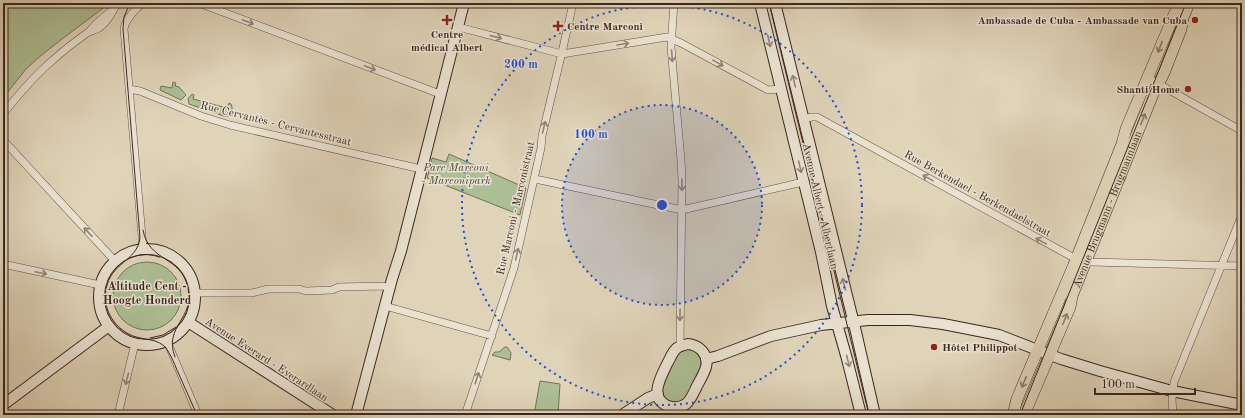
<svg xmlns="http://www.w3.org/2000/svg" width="1245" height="418" font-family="'Old Standard TT',serif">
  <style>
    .green { fill: #acbe93; stroke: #74725a }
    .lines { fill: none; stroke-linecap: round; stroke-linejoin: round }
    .street-casing { stroke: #645246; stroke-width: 8 }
    .secondary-casing { stroke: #3b2720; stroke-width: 12 }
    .primary-casing { stroke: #3b2720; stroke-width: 12 }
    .street { stroke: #eae2d1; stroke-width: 7 }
    .secondary { stroke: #eae2d1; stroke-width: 10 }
    .primary { stroke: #dfd3b8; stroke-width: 11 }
    .tram { stroke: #3b2720; stroke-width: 1 }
    .oneway { stroke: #928478 }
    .oneway2 { stroke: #8d7d6c }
    .ring { fill: none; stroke: #1d4ed8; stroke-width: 2; stroke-dasharray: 2 4 }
    .poi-dot { fill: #8f2418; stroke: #eae2d1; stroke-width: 1.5 }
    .labels { text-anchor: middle; stroke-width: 3; stroke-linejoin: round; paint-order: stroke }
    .poi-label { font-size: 11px; font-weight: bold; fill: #3b2720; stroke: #eae2d1; text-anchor: end }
    .street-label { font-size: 11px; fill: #3b2720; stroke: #eae2d1 }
    .park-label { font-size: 11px; font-style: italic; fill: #524537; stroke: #eae2d1 }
    .neighbourhood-label { font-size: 12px; font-weight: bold; fill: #3b2720; stroke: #eae2d1 }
    .centre { fill: #1d4ed8; stroke: #eae2d1; stroke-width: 2 }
    .ring-label { font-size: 12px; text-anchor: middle; font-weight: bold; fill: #1d4ed8; stroke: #eae2d1; stroke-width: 3; stroke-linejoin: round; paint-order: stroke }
  </style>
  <rect width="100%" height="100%" fill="#dfd3b8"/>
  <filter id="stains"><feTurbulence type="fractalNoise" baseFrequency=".005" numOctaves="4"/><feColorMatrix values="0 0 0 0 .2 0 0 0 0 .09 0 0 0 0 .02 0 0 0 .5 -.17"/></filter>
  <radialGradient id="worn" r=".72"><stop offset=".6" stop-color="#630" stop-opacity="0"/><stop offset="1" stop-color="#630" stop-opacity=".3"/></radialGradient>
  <path class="green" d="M3,3H110L62,39L38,58L26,69L3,98Z
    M173,82L176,83L175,86L179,87L186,95L181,100L160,90L161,86L172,88Z
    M192,94L194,95L193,99L227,108L229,103L231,104C233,108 232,112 229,116H224L189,104L188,99Z
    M449,154L526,188L520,215L427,178L432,158L446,162Z
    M113 296a34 34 0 1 1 68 0a34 34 0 1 1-68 0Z
    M505,347H507L511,353L510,360L492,355L495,352H499Z
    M689,349C714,355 694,382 687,397C678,407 659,403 661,387C662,382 673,362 676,356L679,352Z
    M540,381L560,384L558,415H534Z"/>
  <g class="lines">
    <g class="street-casing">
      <path id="street" d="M143,3C136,8 125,20 124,29L143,248
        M199,3L440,94
        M674,3L671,47L681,160L682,181L680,346
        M458,27L562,54L667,37L681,43L768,90L781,89
        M89,32C97,20 110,14 119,3
        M1148,78L1242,131
        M129,89L140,91L201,116L230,125L421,169
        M3,114C18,95 34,76 53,60C64,50 76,41 87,33C91,31 95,30 99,28C106,23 110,17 114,9
        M803,119L812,117H817L1076,259L1091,262L1242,266
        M3,140L115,261
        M535,179L682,210L803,182
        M3,264L100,285
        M196,293H252L268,289H299L306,291L332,290L339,287L383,286L390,288
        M385,306L492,336
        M167,341L198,415
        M682,406L684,415
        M118,415L135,343
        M465,415L514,268L541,148L542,136L563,48L573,3
        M1173,415L1172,399L1174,382L1242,215"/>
    </g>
    <g class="secondary-casing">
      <path id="secondary" d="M760,3L821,252L832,306L847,359L861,415
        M775,3L856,332L875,415
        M99 297a48 48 0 1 1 96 0a48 48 0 1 1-96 0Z
        M188,322L333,415
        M688,344C699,345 709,354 706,367C704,374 700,380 697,386C694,392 691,400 686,404C680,408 674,408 668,406C648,398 661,377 667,364C670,359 672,352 677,348C680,346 684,345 688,344Z
        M706,359L718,356L771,336L821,325L868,320H910L943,324L999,335L1061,359L1100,371L1172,391L1242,405
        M3,405L109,326
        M356,415L392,279L401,251L464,3
        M622,415L648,398L658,394"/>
    </g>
    <g class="primary-casing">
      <g id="primary">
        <path d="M1013,415L1017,399L1073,267L1122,144L1126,129L1179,3"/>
        <path id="s1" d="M1024,415L1070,307L1072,296L1082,271L1153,94L1164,73L1181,29L1183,18L1189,3"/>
      </g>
    </g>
    <use href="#street" class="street"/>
    <use href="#secondary" class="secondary"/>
    <use href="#primary" class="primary"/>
    <path class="tram" d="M130,3L124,17L123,29L140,238C137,262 110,262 106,290C102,310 116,331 136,337C147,340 158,339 166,348C171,355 174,363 177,370C184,385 190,400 197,415
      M769,3L869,415
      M143,230C149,263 181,255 188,288C195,319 163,326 175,357
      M130,258C139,254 149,253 159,257
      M150,338L163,335L176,327
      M1020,415L1186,3"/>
  </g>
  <defs><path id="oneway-shaft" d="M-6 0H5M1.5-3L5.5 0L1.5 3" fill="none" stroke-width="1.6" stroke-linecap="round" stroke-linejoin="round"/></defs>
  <g class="oneway">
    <use href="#oneway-shaft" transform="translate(248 22) rotate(21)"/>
    <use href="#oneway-shaft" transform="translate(496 37) rotate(15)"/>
    <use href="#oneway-shaft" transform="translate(769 41) rotate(77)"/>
    <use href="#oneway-shaft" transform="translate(623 44) rotate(-9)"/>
    <use href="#oneway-shaft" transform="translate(672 56) rotate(86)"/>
    <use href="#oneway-shaft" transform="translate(718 63) rotate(29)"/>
    <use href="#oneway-shaft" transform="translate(370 68) rotate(21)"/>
    <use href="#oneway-shaft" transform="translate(794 81) rotate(-104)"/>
    <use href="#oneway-shaft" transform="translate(544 127) rotate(-76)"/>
    <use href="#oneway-shaft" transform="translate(800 167) rotate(77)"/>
    <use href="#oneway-shaft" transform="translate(928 178) rotate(-151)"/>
    <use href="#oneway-shaft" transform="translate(682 185) rotate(89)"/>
    <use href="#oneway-shaft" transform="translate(88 232) rotate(-133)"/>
    <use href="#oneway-shaft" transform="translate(1041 241) rotate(-151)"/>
    <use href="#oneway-shaft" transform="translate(517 254) rotate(-77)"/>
    <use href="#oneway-shaft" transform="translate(41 273) rotate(12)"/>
    <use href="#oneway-shaft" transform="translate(844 284) rotate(-104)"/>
    <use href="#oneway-shaft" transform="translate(680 315) rotate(91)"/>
    <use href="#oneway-shaft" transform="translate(848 361) rotate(76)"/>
    <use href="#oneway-shaft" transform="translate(477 378) rotate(-72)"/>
    <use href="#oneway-shaft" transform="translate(127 379) rotate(104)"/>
  </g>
  <g class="oneway2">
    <use href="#oneway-shaft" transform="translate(1160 47) rotate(111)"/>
    <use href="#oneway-shaft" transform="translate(1143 119) rotate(-68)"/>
    <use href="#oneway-shaft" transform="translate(1065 319) rotate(-68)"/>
    <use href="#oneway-shaft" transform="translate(1024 382) rotate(113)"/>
  </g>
  <circle cx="662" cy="205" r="100" fill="#1d4ed8" fill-opacity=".12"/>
  <g class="ring">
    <circle cx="662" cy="205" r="100"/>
    <circle cx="662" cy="205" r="200"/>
  </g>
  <g class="poi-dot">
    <path d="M445 14h4v4h4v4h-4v4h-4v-4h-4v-4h4z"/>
    <circle cx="1195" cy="20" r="4"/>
    <path d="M556 20h4v4h4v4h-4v4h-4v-4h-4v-4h4z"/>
    <circle cx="1188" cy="89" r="4"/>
    <circle cx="934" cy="347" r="4"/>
  </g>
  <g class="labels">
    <g class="poi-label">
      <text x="1187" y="24">Ambassade de Cuba - Ambassade van Cuba</text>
      <text x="567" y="30" text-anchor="start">Centre Marconi</text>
      <text x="447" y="38" text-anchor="middle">Centre<tspan x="447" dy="13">médical Albert</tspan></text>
      <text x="1180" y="93">Shanti Home</text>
      <text x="942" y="351" text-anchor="start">Hôtel Philippot</text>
    </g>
    <g class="street-label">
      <text transform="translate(276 123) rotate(14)" y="4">Rue Cervantès - Cervantesstraat</text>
      <text transform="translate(978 193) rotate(29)" y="4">Rue Berkendael - Berkendaelstraat</text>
      <text transform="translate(821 206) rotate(77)" y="4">Avenue Albert - Albertlaan</text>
      <text transform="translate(515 208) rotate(-77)" y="4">Rue Marconi - Marconistraat</text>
      <text dy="4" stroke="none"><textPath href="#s1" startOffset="222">Avenue Brugmann - Brugmannlaan</textPath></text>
      <text transform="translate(267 359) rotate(33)" y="4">Avenue Everard - Everardlaan</text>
    </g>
    <g class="park-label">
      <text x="456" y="171">Parc Marconi<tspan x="456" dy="13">- Marconipark</tspan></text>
    </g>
    <g class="neighbourhood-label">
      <text x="147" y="290">Altitude Cent -<tspan x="147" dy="14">Hoogte Honderd</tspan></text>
    </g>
  </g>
  <circle cx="662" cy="205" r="6" class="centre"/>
  <g class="ring-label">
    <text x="521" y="68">200 m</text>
    <text x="591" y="138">100 m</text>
  </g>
  <rect width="1245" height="418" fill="none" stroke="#dfd3b8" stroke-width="16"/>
  <rect x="4" y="4" width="1237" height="410" fill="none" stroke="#3b2720" stroke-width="2"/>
  <rect x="8" y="8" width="1229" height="402" fill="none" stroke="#3b2720"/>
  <path d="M1095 388v6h100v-6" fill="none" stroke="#3b2720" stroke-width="2"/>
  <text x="1101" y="388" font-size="12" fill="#3b2720" stroke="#eae2d1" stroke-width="3" paint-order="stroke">100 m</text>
  <rect width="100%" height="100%" filter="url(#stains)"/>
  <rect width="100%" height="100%" fill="url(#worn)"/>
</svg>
